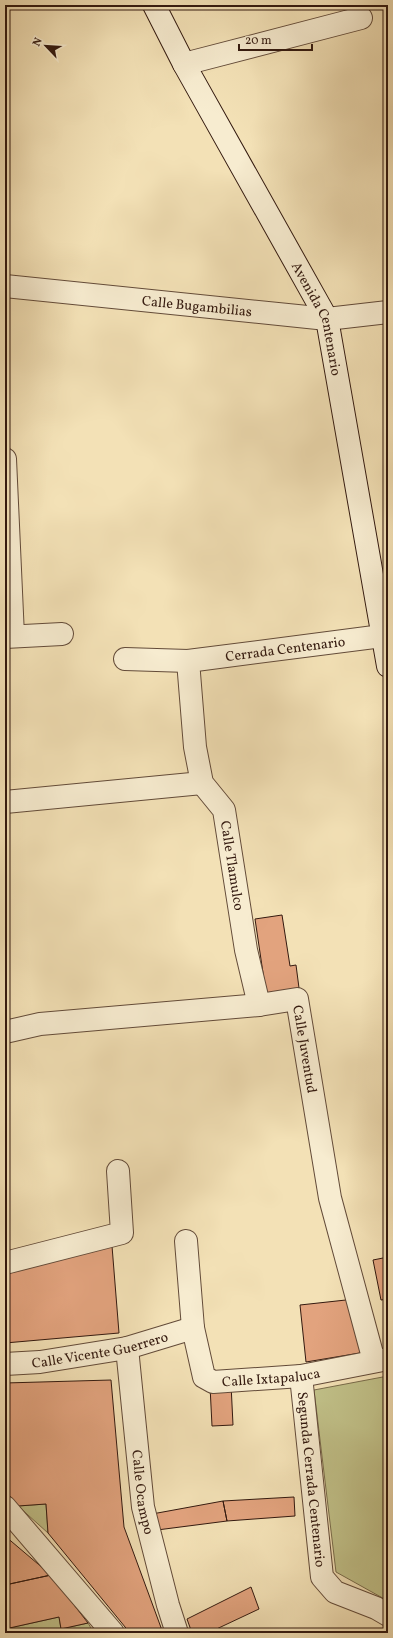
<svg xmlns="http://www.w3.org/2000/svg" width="393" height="1638" font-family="Vollkorn,serif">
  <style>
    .green { fill: #c1c189; stroke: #7a6d4c }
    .building { fill: #e2a37e; stroke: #33190f }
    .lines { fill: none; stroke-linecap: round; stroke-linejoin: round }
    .minor-casing { stroke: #634b39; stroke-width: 24 }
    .secondary-casing { stroke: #33190f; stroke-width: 24 }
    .minor { stroke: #f7ecd0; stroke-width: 22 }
    .secondary { stroke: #f7ecd0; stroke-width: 22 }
    .labels { text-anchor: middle; stroke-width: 4; stroke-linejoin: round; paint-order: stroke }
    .street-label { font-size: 14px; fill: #33190f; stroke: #f7ecd0 }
  </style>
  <rect width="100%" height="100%" fill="#f3e1b6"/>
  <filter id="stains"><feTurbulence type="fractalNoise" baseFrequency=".005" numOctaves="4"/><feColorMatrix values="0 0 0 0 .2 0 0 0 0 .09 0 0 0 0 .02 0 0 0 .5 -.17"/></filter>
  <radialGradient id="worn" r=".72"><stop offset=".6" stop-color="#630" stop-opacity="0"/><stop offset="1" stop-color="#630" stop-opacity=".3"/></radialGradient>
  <path class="green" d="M388,1376V1601L336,1572L314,1390Z
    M46,1504L48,1533L18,1506Z
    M59,1617L61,1629L88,1623L94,1633H5V1629Z"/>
  <path class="building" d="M282,915L290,966L296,965L299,988L266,993L255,919Z
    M112,1246L119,1333L5,1343V1272Z
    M388,1257V1299L381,1300L373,1260Z
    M355,1299L366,1352L306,1362L300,1305Z
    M111,1380L124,1527L163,1633H130L48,1533L46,1504L18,1506L5,1490V1383Z
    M231,1384L233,1425L212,1426L210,1386Z
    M294,1497L295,1516L227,1521L223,1501Z
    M223,1501L227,1521L157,1530L152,1514Z
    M5,1536L51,1575L5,1585Z
    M51,1575L88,1623L61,1629L59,1617L5,1629V1585Z
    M251,1587L259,1609L208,1633H192L187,1619Z"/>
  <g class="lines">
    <g class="minor-casing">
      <g id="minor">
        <path d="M184,64L361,18"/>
        <path id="s1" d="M5,286L327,319L388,312"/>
        <path d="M5,459L13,636"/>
        <path d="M5,637L62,634"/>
        <path id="s2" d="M125,659L188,661L382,636"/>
        <path id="s3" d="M188,661L195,747L202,783L224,810L246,950L259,1005"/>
        <path d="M5,802L202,783"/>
        <path id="s4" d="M5,1032L40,1024L259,1005L297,999L330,1198L374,1361"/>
        <path id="s5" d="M186,1241L193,1328L204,1377L213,1382L301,1376L388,1359"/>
        <path d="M5,1263L122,1233L118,1171"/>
        <path id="s6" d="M127,1348L143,1507L168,1605L177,1633"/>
        <path id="s7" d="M5,1364L40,1362L127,1348L193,1328"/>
        <path id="s8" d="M301,1376L322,1577L335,1592L376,1608L388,1615"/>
        <path d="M5,1507L113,1633"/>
      </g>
    </g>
    <g class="secondary-casing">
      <g id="secondary">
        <path id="s9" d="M154,5L184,64L327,319L388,666"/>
      </g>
    </g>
    <use href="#minor" class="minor"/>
    <use href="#secondary" class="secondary"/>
  </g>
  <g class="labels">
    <g class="street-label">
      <text dy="5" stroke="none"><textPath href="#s1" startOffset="193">Calle Bugambilias</textPath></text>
      <text dy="5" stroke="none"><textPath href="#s9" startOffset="355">Avenida Centenario</textPath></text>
      <text dy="5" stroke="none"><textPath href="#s2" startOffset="161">Cerrada Centenario</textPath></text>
      <text dy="5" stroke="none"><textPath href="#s3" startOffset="214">Calle Tlamulco</textPath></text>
      <text dy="5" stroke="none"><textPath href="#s4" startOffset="345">Calle Juventud</textPath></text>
      <text dy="5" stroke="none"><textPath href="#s7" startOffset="96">Calle Vicente Guerrero</textPath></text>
      <text dy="5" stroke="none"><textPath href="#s5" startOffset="206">Calle Ixtapaluca</textPath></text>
      <text dy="5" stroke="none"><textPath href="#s8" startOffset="104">Segunda Cerrada Centenario</textPath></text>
      <text dy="5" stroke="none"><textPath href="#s6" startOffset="145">Calle Ocampo</textPath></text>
    </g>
  </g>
  <rect width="393" height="1638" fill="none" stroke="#f3e1b6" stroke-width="20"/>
  <rect x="6" y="6" width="381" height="1626" fill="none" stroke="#33190f" stroke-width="2"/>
  <rect x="10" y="10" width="373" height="1618" fill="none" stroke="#33190f"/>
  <g transform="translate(46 46) rotate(295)" stroke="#f7ecd0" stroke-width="3" paint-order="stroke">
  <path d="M0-3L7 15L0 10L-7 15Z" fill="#33190f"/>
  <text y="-6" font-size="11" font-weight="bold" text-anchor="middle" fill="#33190f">N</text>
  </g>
  <path d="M239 44v6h73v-6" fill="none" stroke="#33190f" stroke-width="2"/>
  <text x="245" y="44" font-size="12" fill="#33190f" stroke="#f7ecd0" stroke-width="3" paint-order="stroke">20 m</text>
  <rect width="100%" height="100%" filter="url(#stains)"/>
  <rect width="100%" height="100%" fill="url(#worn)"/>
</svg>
